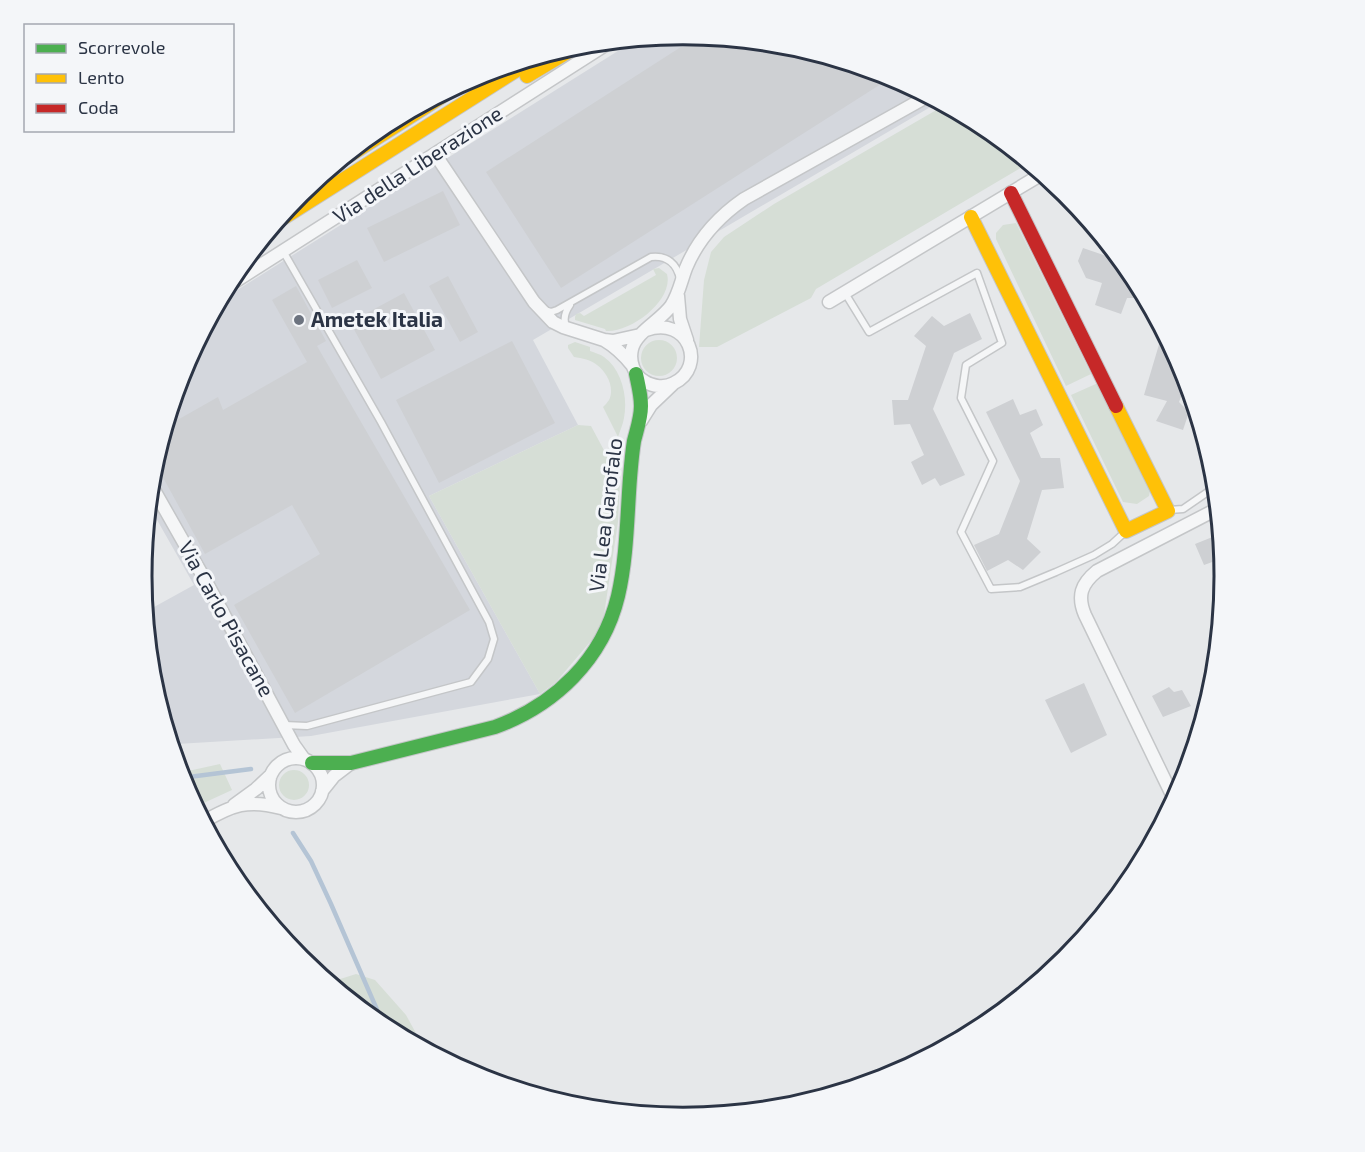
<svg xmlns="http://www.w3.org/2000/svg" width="1365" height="1152" font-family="'Exo 2',sans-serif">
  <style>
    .built { fill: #d4d7dd }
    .green { fill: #d6ded6 }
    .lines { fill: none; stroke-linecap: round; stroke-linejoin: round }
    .stream { stroke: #b4c4d5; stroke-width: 4.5 }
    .building { fill: #ced0d3 }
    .lane-casing { stroke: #c4c6c8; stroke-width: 9 }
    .street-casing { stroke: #c4c6c8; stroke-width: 15 }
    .fast-casing { stroke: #c4c6c8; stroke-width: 16 }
    .slow-casing { stroke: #c4c6c8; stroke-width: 16 }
    .jam-casing { stroke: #c4c6c8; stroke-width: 16 }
    .lane { stroke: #f5f6f7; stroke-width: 6 }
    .street { stroke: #f5f6f7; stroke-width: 12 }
    .fast { stroke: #4caf50; stroke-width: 14 }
    .slow { stroke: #ffc107; stroke-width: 14 }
    .jam { stroke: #c62828; stroke-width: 14 }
    .poi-dot { fill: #6c737f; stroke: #f4f6f9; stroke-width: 2 }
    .labels { text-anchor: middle; stroke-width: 6; stroke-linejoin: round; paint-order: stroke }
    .street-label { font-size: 21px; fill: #2b3445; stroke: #f4f6f9 }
    .poi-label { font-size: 21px; font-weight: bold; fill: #2b3445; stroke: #f4f6f9; text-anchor: start }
    .rim { fill: none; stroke: #2b3445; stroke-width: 3 }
  </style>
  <rect width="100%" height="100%" fill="#e6e8ea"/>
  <path class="built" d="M683,35L788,45L890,76L939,102L533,340L578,425L429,496L540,694L311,736L177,744L162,715L151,681L145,612L194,585L148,504L151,470L182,368L218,302L637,39Z"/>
  <path class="green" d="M945,105L984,126L1029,163L816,289L811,298L717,347H699L704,280L711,252L724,237L774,204Z
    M1016,223L1091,374L1066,386L996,239V233L1003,225Z
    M659,268L667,274C674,300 631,333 606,331L605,329L575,320V317L576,314L580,313L584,316L656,275L653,269Z
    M641 358a18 18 0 1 1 36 0a18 18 0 1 1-36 0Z
    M575,342L590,347V351C595,353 600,354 604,357C622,370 628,397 624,418C623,424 620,431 618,437L603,407C605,405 607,403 609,400C615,388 607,372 597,365C591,360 582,358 574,357L568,348V345Z
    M1098,383L1150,491L1149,496L1137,504L1123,502L1071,395Z
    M578,425L591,426L620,480L618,522L602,628L556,682L540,694L429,496Z
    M167,733L188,771L220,764L232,790L195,807L182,783Z
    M279 785a15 15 0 1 1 30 0a15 15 0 1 1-30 0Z
    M356,974L375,980L406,1015L417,1035L420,1047L381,1026L330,984L334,981Z"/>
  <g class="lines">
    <path class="stream" d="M181,778L251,769
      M293,833L311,861L331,904L385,1028"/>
  </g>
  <path class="building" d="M698,36L788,45L892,77L561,288L486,172Z
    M443,191L460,225L384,262L367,228Z
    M1083,248L1121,261L1133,275L1145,298H1127L1121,314L1095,305L1102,283L1086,278L1078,261Z
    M357,260L372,288L332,308L318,280Z
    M448,276L478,332L460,342L429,286Z
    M296,286L326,341L317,346L470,610L295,713L234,605L320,554L292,505L205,554L154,461L165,427L218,397L223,410L307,362L272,300Z
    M404,293L435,350L381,379L350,322Z
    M970,313L982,339L954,353L933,409L965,475L940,486L935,478L922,485L911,462L924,455L910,424L894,425L892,400H908L926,346L914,336L932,316L944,326Z
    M1163,331L1183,369L1187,381L1179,402L1189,412L1183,430L1156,421L1167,401L1144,395Z
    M512,341L555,423L439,483L396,400Z
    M1013,399L1020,415L1036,409L1043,425L1030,433L1041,458H1060L1064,488L1042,490L1027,539L1041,552L1023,570L1008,560L987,571L974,545L999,534L1020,481L986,412Z
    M1220,534L1223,564L1224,575L1215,561L1204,565L1195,544Z
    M1084,683L1107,735L1071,753L1045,700Z
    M1169,687L1174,692L1182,690L1191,706L1163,717L1152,696Z"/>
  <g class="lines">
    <g class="lane-casing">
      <path id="lane" d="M283,251L381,422L489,622L494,639L488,659L471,682L307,726L284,725
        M845,293L869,332L977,273L1002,343L966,365L961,398L993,461L961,532L991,589L1020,587L1056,572L1094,555L1112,544L1125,532
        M544,310L551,312L557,310L651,257C667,255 677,264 680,279
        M566,326C563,319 565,312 570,305
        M1169,510L1183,509L1215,487"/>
    </g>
    <g class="street-casing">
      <path id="street" d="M435,154L534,302L553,322L563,327L604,340L613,341L640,335
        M225,288L610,42
        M678,296L680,319L687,340
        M829,302L1042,174
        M646,330C689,315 707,367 674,383C665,388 653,387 644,381C634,375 629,361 632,349C636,332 660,321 671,306C679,294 681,281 686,268C698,239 718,217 744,199L928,96
        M604,340C616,347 624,355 632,365
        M641,421L651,405L673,384
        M150,483L208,585L294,745L304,759
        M269 785a27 27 0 1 1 54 0a27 27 0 1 1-54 0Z
        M322,791L334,776L351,763
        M1174,799L1085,615C1077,596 1081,584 1097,571L1217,509
        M234,805L256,789L271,775
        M203,822C232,805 248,799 281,808"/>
    </g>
    <g class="fast-casing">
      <path id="fast" d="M312,763H351L495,727C555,705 603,659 618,596C627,557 627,517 630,478C631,466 632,453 634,441C637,429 641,418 641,406C641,395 638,384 636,374"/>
    </g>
    <g class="slow-casing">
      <path id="slow" d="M527,76L579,45
        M337,163L469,79
        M971,217L1126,531L1168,511L1116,406
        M275,223L537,57"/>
    </g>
    <g class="jam-casing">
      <path id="jam" d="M1011,193L1116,406"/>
    </g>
    <use href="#lane" class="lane"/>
    <use href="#street" class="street"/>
    <use href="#fast" class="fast"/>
    <use href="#slow" class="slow"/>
    <use href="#jam" class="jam"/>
  </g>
  <circle class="poi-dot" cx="299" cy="320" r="6"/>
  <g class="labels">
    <g class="street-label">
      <text transform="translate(418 165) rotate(-33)" y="7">Via della Liberazione</text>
      <text transform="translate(606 515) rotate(-83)" y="7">Via Lea Garofalo</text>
      <text transform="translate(226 619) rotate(61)" y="7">Via Carlo Pisacane</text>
    </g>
    <g class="poi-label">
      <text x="311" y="327">Ametek Italia</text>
    </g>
  </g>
  <path d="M0 0H1365V1152H0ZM152 576a531 531 0 1 1 1062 0a531 531 0 1 1-1062 0Z" fill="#f4f6f9" fill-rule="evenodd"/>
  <path class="rim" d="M152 576a531 531 0 1 1 1062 0a531 531 0 1 1-1062 0Z"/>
  <rect x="24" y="24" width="210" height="108" fill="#f4f6f9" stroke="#a4a8b1" stroke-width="1.5"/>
  <rect x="36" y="44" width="30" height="9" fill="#4caf50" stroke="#a4a8b1" stroke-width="1.5"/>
  <text x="78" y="54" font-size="18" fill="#2b3445">Scorrevole</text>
  <rect x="36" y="74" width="30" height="9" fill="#ffc107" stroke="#a4a8b1" stroke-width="1.5"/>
  <text x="78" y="84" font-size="18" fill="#2b3445">Lento</text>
  <rect x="36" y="104" width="30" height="9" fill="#c62828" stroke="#a4a8b1" stroke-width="1.5"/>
  <text x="78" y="114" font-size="18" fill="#2b3445">Coda</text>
</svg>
